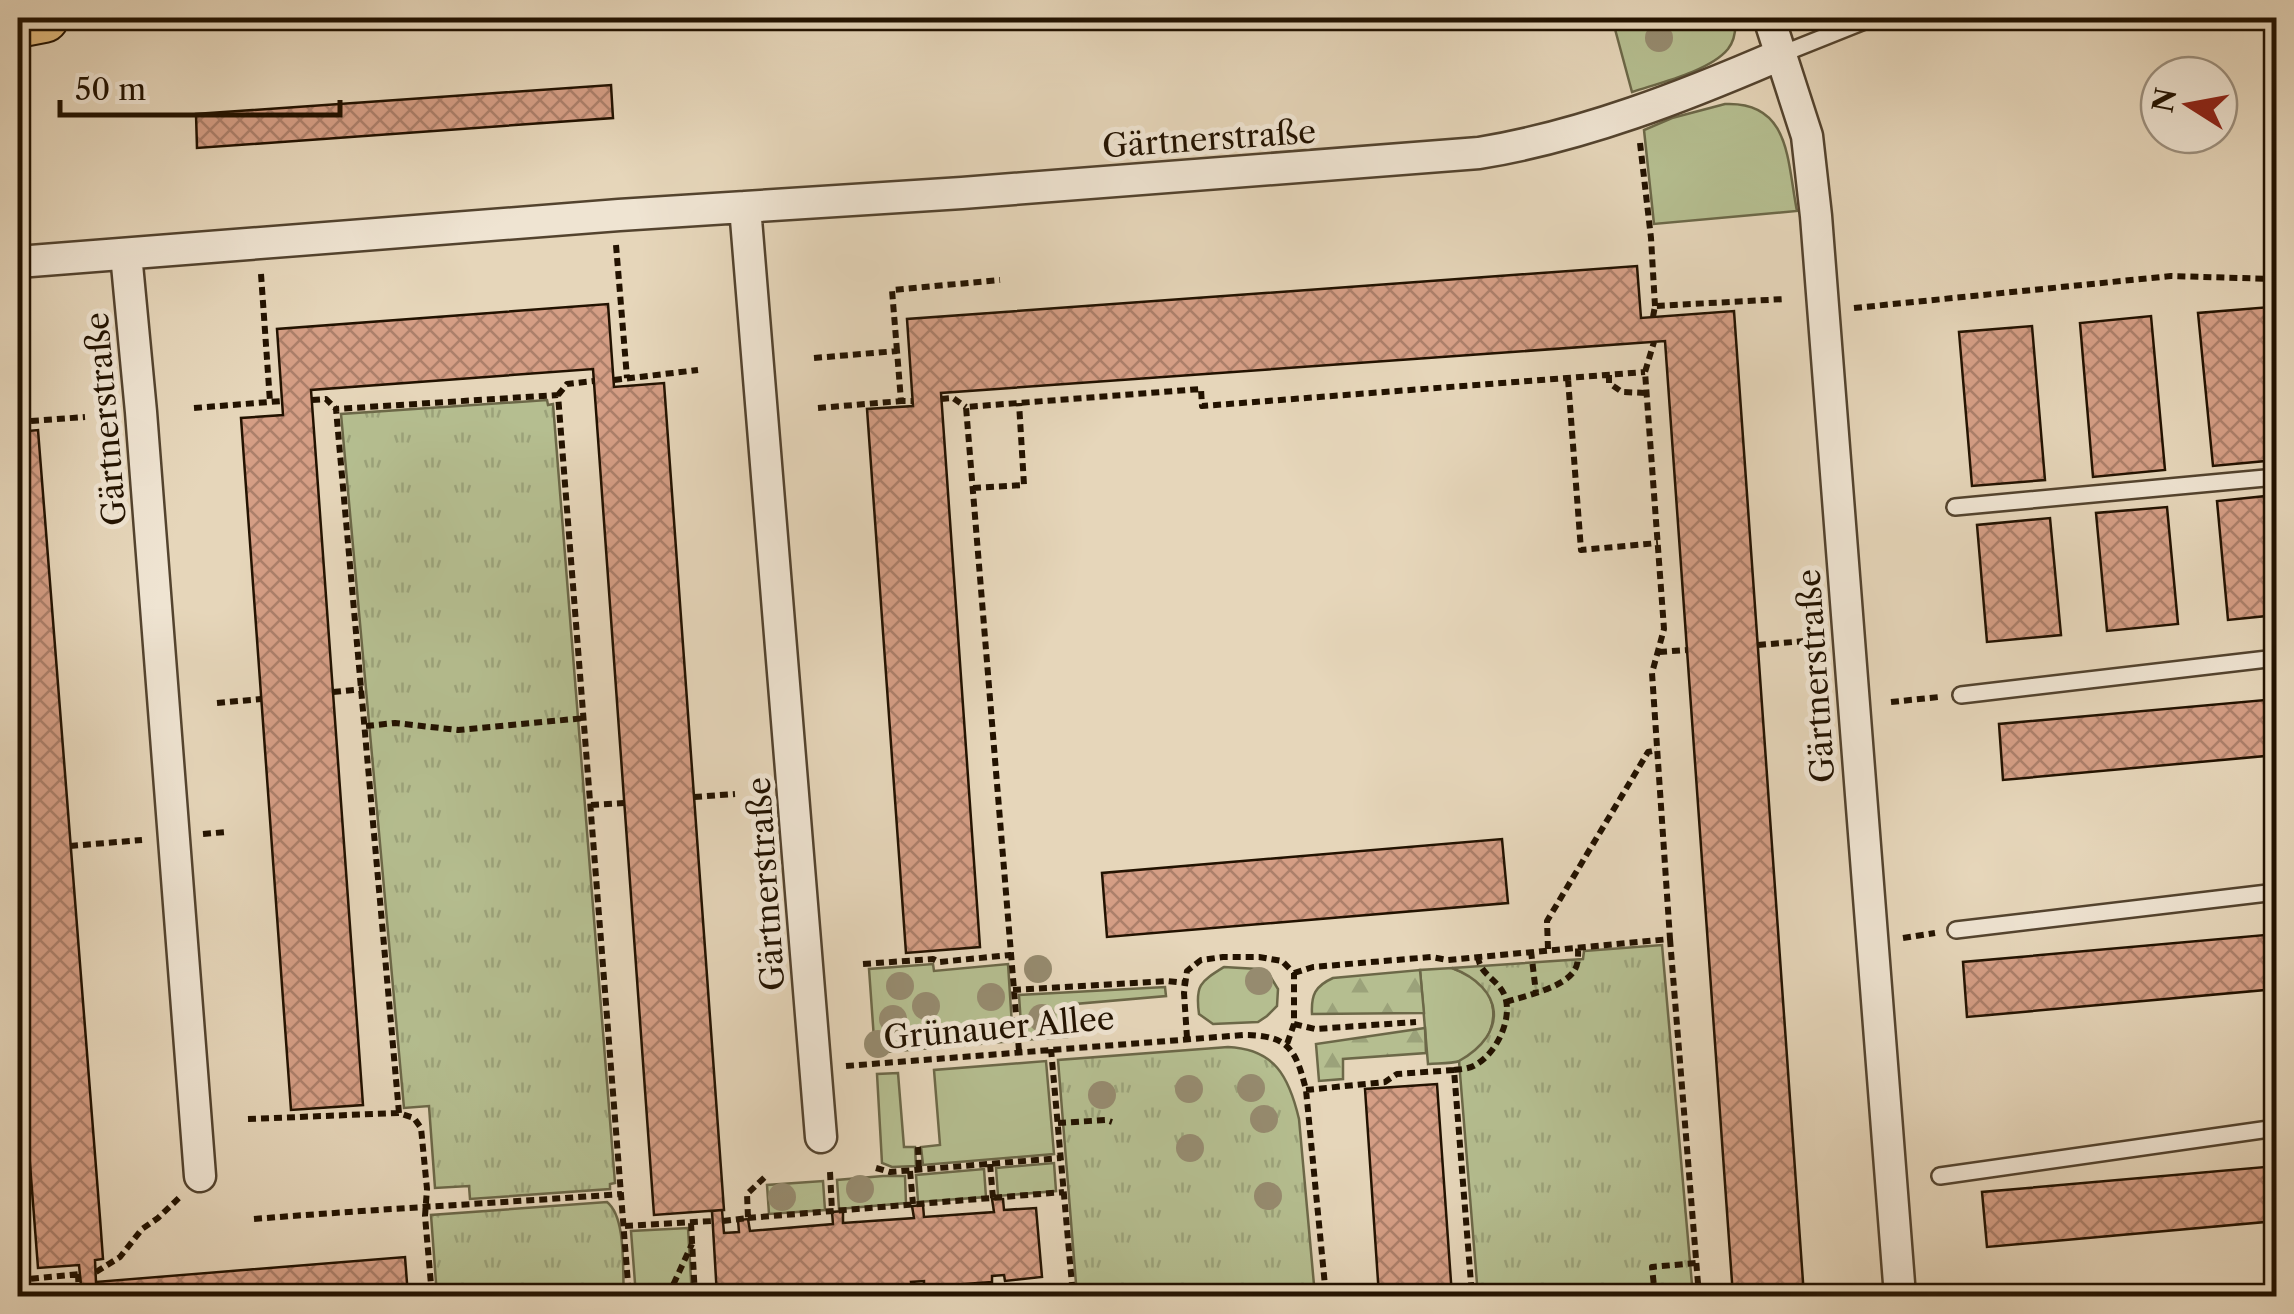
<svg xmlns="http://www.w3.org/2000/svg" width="2294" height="1314" font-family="'Libre Caslon Text',serif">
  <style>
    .grass { fill: #b5be90; stroke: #6c6848; stroke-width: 2.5 }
    .forest { fill: url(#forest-firs); stroke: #6c6848; stroke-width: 2.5 }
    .park { fill: url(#park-tufts); stroke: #6c6848; stroke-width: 2.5 }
    .building { fill: url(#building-cross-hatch); stroke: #221200; stroke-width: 2.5 }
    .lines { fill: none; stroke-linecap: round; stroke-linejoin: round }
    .lane-casing { stroke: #53432e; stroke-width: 20 }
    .street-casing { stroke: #53432e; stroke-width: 35 }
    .primary-casing { stroke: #221200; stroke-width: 52 }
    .path { stroke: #221200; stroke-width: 6; stroke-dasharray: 8 5; stroke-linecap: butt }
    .lane { stroke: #efe4d2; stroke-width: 15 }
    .street { stroke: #efe4d2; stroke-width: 30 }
    .primary { stroke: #e3bb7d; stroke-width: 48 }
    .tree { fill: #968b6f }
    .labels { text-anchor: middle; stroke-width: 10; stroke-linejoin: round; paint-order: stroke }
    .street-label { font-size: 32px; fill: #221200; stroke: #efe4d2 }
  </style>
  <defs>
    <pattern id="forest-firs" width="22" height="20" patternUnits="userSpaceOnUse" patternTransform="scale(2.5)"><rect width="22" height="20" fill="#b5be90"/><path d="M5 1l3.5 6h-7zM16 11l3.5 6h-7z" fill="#9ba27a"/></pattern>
    <pattern id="park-tufts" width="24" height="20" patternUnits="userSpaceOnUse" patternTransform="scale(2.5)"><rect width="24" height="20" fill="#b5be90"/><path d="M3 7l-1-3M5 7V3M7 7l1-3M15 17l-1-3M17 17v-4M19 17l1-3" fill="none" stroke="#9ba27a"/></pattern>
    <pattern id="building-cross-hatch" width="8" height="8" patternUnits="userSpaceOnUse" patternTransform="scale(2.5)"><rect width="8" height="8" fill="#d59e85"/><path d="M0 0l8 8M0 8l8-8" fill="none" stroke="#ac7f6a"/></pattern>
  </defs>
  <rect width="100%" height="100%" fill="#e6d6ba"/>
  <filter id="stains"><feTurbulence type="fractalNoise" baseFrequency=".002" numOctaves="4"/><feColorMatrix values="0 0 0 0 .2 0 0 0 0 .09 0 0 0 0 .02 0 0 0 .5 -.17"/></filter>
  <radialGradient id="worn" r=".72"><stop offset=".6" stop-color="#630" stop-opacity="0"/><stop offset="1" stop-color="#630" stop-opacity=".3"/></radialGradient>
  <path class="grass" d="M1612,18H1735C1736,28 1735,40 1728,49C1710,71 1659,83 1632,92Z
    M1725,104C1791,101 1787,162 1797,211L1654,224L1644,130L1672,118Z
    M933,964L934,971L1008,964L1013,1041L875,1053L869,969Z
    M1224,967L1258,969L1270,976L1278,989L1277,1006L1267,1016L1258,1022L1213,1024L1199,1014C1195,985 1200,982 1224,967Z
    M1452,968C1465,973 1477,978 1485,989C1504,1014 1488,1052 1460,1061C1450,1064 1437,1063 1428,1064L1420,970Z
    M1165,987L1166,996L1064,1005L1067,1037L1022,1040L1019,995Z
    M1046,1061L1054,1154L923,1165L921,1147L940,1145L934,1070Z
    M898,1073L904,1147H915L916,1166L892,1167L882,1163L877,1074Z
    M1054,1163L1056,1191L998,1196L996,1168Z
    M984,1169L986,1197L918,1202L916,1175Z
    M883,1176H905L906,1203L839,1209L837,1180Z
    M823,1181L825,1210L769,1214L767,1185Z
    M688,1228L692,1296H636L631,1231Z"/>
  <path class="forest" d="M1420,970L1424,1013L1312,1014C1311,995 1315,986 1333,978Z
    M1425,1028L1426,1053L1343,1059V1079L1319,1081L1316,1044Z"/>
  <path class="park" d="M547,400L548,405L553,404L615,1183L610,1184V1189L470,1199L469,1186L435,1188L429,1106L404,1108L341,414Z
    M1662,945L1693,1296H1478L1459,1061C1509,1033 1504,988 1452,968L1583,959L1584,951Z
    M1228,1047C1275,1049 1289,1077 1299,1119L1315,1296H1077L1058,1060Z
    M607,1202C627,1218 622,1271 624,1296H437L431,1215Z"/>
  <path class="building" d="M611,85L613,118L197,148L196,114Z
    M1637,266L1641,318L1734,311L1804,1296H1733L1665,341L941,393L980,947L906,953L867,409L913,406L907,319Z
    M608,304L614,387L664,383L724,1210H722L654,1215L593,369L311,390L363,1105L291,1110L241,418L283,415L277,329Z
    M2270,307L2276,374V460L2213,466L2198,313Z
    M2151,316L2165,470L2093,477L2080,323Z
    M2032,326L2045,480L1972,486L1959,332Z
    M38,430L100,1218L103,1259L95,1260L96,1282L405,1257L408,1296H82L79,1265L38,1268L18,1008V432Z
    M2276,495V615L2228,620L2217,501Z
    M2167,507L2178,624L2107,631L2096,513Z
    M2050,518L2061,635L1987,642L1977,525Z
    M2276,699V755L2003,780L1999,724Z
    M1502,839L1508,903L1107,937L1102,873Z
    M2276,934V989L1967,1017L1963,962Z
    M1437,1084L1452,1296H1379L1365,1089Z
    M2276,1166V1221L1987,1247L1982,1192Z
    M992,1199H1003L1004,1210L1036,1208L1042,1277L1005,1281L1004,1275L992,1276V1282L924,1287V1281L911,1282L912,1288L844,1293V1287L830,1288V1294L804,1296H763V1294L717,1296L712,1211L722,1210L724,1233L739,1232L738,1220L748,1219L750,1231L833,1224L832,1212L843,1211V1223L914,1218L912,1206L923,1205L924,1217L994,1212Z"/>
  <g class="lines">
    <g class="lane-casing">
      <path id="lane" d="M1782,54L1872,18
        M1955,507L2276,477
        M1961,695L2276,658
        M1956,930L2276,892
        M1940,1176L2276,1128"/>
    </g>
    <g class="street-casing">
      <path id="street" d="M1769,18L1807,136L1816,216L1900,1296
        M745,207L821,1137
        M126,254L141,412L200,1176
        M18,262L619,215L962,193L1479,153C1583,136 1685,96 1782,54"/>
    </g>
    <g class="primary-casing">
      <path id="primary" d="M18,23L44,18"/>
    </g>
    <path class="path" d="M1640,143L1651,238L1655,306
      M616,245L627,378
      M261,274L270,402
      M1854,308L2171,276L2276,279
      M1653,317L1655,306L1785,299
      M897,351L892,290L1000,280
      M814,358L897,351L901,401H912
      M1609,375V383L1622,392L1647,393
      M1568,379L1581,550L1658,543
      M614,380L698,370
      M558,395L567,384L594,381
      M941,399L953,398L966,407
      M312,400L326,399L336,409
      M194,408L282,401
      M818,408L901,401
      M18,422L85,417
      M973,488L1024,485L1019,403
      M1758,645L1817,640
      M1659,652L1687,650
      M333,692L363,689
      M1891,702L1939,697
      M217,703L261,699
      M366,726L395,723L458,730L585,718
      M694,797L735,794
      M591,805L624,803
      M203,834L226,832
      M70,846L142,840
      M1903,938L1935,933
      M1670,939L1699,1296
      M1548,949L1547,921L1648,752L1657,750
      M1531,951L1536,993
      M863,964L933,959L939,962L1011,955
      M1294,973L1313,967L1431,957L1448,960L1670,939L1652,673L1664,629L1645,372L1654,342
      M1013,990L1167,981L1186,983
      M1506,1002C1525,996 1563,988 1574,971C1579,964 1578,954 1578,947
      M1294,1024L1315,1029L1416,1022
      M1187,1038L1184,993L1187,971L1201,960L1223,957H1259L1282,961L1294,973V1024L1287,1044
      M1051,1049L1073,1296
      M1019,1051L966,407L1201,389L1202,406L1645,372
      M846,1066L1244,1035C1289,1035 1296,1050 1306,1090L1326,1296
      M1454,1070C1462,1069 1470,1069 1477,1064C1497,1052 1514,1017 1504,994C1497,979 1479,974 1478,956
      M1306,1090L1385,1082L1397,1074L1454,1070L1472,1296
      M399,1113L336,409L558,395L629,1296
      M248,1119L399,1113L414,1118L421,1128L427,1189L425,1216L432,1296
      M1058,1123L1106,1120L1112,1122
      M918,1147L919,1170
      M990,1164L993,1198
      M876,1168L890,1172L1061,1158
      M910,1171L913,1204
      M830,1172L832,1211
      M748,1218L1064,1192
      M254,1219C377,1209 499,1203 622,1194
      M723,1221L748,1218L747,1194L765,1177
      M691,1223L695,1296
      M625,1226L713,1221
      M96,1272L120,1257L142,1229L158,1218L180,1197
      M78,1274L79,1296
      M18,1280L80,1274
      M668,1296L692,1244
      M1655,1296L1652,1267L1696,1263"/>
    <use href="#lane" class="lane"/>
    <use href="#street" class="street"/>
    <use href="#primary" class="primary"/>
  </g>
  <g class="tree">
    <circle cx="1659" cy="38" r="14"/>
    <circle cx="1038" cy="969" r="14"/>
    <circle cx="1259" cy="981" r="14"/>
    <circle cx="900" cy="986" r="14"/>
    <circle cx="991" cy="997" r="14"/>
    <circle cx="926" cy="1006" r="14"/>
    <circle cx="1042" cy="1018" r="14"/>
    <circle cx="893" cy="1019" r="14"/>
    <circle cx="878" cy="1044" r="14"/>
    <circle cx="1251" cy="1088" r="14"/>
    <circle cx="1189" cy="1089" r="14"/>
    <circle cx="1102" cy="1095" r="14"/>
    <circle cx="1264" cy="1119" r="14"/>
    <circle cx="1190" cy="1148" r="14"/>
    <circle cx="860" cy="1189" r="14"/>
    <circle cx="1268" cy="1196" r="14"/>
    <circle cx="782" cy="1197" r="14"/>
  </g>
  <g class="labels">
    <g class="street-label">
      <text transform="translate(1209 139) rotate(-4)" y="11">Gärtnerstraße</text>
      <text transform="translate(106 419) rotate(-95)" y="11">Gärtnerstraße</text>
      <text transform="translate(1816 676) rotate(-94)" y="11">Gärtnerstraße</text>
      <text transform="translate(766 884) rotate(-94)" y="11">Gärtnerstraße</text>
      <text transform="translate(999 1028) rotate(-5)" y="11">Grünauer Allee</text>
    </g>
  </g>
  <rect width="2294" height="1314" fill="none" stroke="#e6d6ba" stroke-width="60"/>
  <rect x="20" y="20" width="2254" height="1274" fill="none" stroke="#221200" stroke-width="5"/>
  <rect x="30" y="30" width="2234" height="1254" fill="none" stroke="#221200" stroke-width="2.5"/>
  <g transform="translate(2189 105) rotate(281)"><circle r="48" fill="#efe4d2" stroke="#9d907e" stroke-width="2.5"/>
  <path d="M0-8L18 38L0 25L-18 38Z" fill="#8f2418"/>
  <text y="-15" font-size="28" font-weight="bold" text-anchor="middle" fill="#221200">N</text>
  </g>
  <path d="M60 100v15h280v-15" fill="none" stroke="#221200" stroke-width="5"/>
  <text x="75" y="100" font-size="30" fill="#221200" stroke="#efe4d2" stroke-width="8" paint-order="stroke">50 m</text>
  <rect width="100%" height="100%" filter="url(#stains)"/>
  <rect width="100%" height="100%" fill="url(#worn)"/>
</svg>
